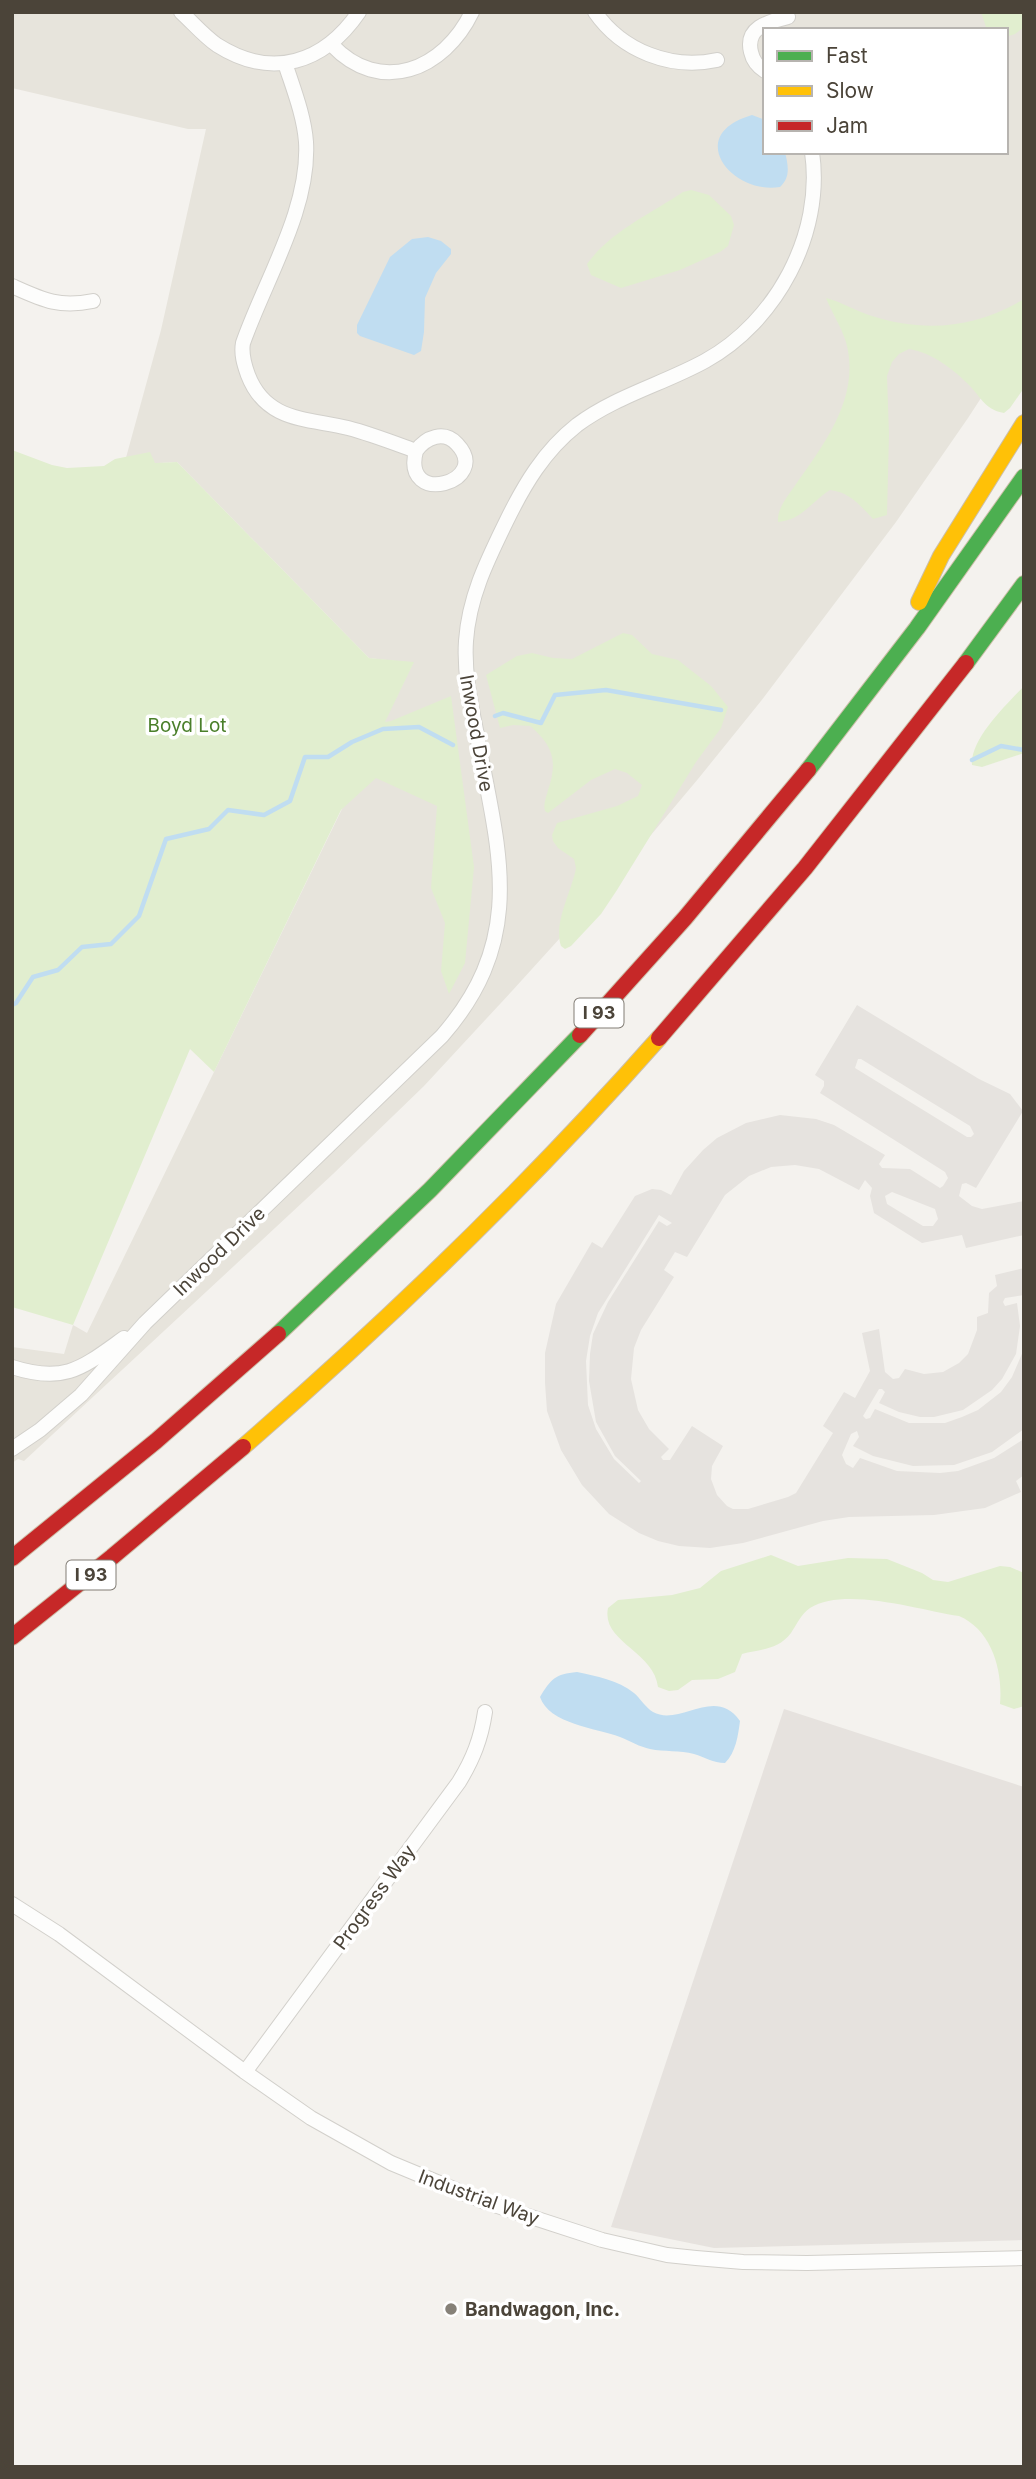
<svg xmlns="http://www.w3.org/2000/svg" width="1036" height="2479" font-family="Inter,sans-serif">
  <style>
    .residential { fill: #e7e4dc; fill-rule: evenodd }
    .industrial { fill: #e6e2de }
    .green { fill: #e1eecf }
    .parking { fill: #e6e3df; fill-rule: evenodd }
    .water { fill: #c0ddf1 }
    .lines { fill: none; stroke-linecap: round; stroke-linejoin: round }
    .stream { stroke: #c0ddf1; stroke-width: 4.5 }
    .street-casing { stroke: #d2d0cb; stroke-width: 16 }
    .fast-casing { stroke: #ccbfa9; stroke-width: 18 }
    .slow-casing { stroke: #ccbfa9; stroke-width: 18 }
    .jam-casing { stroke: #ccbfa9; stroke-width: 18 }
    .street { stroke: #fdfdfc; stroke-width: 14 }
    .fast { stroke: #4caf50; stroke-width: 16 }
    .slow { stroke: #ffc107; stroke-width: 16 }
    .jam { stroke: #c62828; stroke-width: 16 }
    .poi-dot { fill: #868178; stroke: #fff; stroke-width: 2.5 }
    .labels { text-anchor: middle; stroke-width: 7; stroke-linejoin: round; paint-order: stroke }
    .shield { fill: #fff; stroke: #817c74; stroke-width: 2 }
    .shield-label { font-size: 18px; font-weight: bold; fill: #4b4439 }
    .park-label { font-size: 19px; fill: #4a7f2a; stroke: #fff }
    .street-label { font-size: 19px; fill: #4b4439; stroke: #fff }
    .poi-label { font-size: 19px; font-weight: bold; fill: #4b4439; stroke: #fff; text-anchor: start }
  </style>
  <rect width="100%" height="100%" fill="#f4f2ee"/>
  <path class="residential" d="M12,12H1024V332L968,418L896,522L761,701L698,779L619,873L512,991L424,1086L333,1174L24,1461L18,1459L12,1463V1347L64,1354L73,1325L87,1333L413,663L369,658L177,462L124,465L161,330L206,129H188L12,88ZM765,30H1006V152H765Z"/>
  <path class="industrial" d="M784,1709L1024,1787V2240L714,2248L611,2227Z"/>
  <path class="green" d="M981,12H1024V27L1015,34L1006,37V30H987Z
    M691,190L709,195L731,216L734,225L728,246L720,252L680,270L621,288L591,275L587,264C610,232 650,214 683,192Z
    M826,298C842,302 856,311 872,316C925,333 976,328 1024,299V388L1010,408L1004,413C986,410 982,399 970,386C953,369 933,353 909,349L899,354L892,362L887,376L889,434L887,515L873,519C860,505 849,492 830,490C811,502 802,520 778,522C777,508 788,496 796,484C825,443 861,396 846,342C841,326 832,313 826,298Z
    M12,450L52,465L67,468L104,466L115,459L150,452L155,463L177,462L369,658L414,662L385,722L391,721L451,696L474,867L465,963L449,994L441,971L445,923L431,888L437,806L376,778L341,810L214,1072L190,1049L73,1325L12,1307Z
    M623,633L632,635L652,654L678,660L711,686L728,707L721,728L696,762L617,890L601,914L571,946L565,949L561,946C553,923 572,891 576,868L574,859L558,848L553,841L552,835L557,823L617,806L638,796L642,785L627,773L615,769L591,780L548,813L545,811C543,804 546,798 548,790C558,761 553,745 530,726L513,725L500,728L486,675L517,656L532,653L553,658L572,659Z
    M1024,686V753L982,767L972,765C970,739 1007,704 1024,686Z
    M771,1555L798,1566L848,1558L887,1559L922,1573L933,1580L948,1582L1000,1566L1010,1567L1024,1573V1706L1014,1709L1000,1704C1003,1671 992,1630 959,1616C919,1610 845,1586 810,1608C801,1614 797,1624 791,1633C778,1650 761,1649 742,1654L735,1672L718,1679L692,1680L678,1690L669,1691L658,1687C654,1651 601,1642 608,1608L618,1600L672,1595L700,1588L721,1571Z"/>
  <path class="parking" d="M857,1005L979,1079L1010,1094L1023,1111L976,1188L966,1183L962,1184L959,1196L972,1206L982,1209L1024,1201V1235L966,1248L962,1235L922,1243L874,1213L870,1196L872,1188L865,1180L859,1190L819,1169L795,1165L771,1167L749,1176L725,1195L687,1257L675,1252L664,1270L674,1277L641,1330L634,1348L631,1379L638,1410L649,1429L669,1449L661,1457L663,1460H670L692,1426L723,1446L712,1466L711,1479L717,1495L727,1506L733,1509H748L788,1497L796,1493L833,1433L823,1426L844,1392L855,1398L870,1371L862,1333L879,1329L885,1372L893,1379L899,1378L905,1369L924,1374L943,1372L959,1363L968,1354L977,1330V1317L988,1313L989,1293L997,1286L995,1275L1024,1268V1295L1005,1298L1003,1302L1005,1306L1017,1303L1020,1326L1016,1354L1002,1379L992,1390L963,1410L934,1417H920L899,1412L879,1403L885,1392L882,1389H879L863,1416L866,1419L870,1418L875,1409L909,1423H945L962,1417L978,1410L1001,1392L1012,1377L1024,1349V1429L992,1452L954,1465L913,1466L873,1456L853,1446L859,1437L857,1431L851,1434L842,1455L846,1464L853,1468L860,1458L897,1471L940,1473L958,1471L994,1458L1024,1439V1475L1016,1481L1021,1492L985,1508L934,1515L849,1517L823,1521L743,1543L710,1548L679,1546L658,1541L639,1533L609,1514L582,1485L561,1450L547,1411L545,1383V1353L556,1304L592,1242L602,1248L635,1196L652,1189L661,1190L671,1195L684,1171L703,1150L717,1138L746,1123L780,1115L816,1119L834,1125L885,1155L879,1164L882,1168L910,1169L940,1188L943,1186L948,1178L945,1172L820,1093L824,1086V1081L815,1075ZM858,1059H861L970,1126L974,1134L971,1137H967L855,1068ZM892,1192L935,1209L938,1219L933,1226H923L887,1204L885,1196ZM659,1215L672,1223L667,1226L659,1221L608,1302L593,1334L590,1354L589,1381L596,1422L615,1456L641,1481L639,1483L614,1459L596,1429L588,1405L586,1361L590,1336L598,1313Z"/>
  <path class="water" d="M752,115L765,120V152H785C788,165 791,177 780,187C732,195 683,135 752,115Z
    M428,237L441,241L451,249V254L436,273L425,298L424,332L421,351L414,355L360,336L357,333V325L390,257L412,239Z
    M577,1672C596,1676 618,1680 634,1693C640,1698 646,1708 653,1712C680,1727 715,1685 740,1721C738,1736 736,1752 725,1763C713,1763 705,1757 694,1754C680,1750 664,1752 650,1749C640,1747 630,1741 620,1737C596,1728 549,1724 540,1697C551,1679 555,1674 577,1672Z"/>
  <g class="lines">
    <path class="stream" d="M495,716L503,713L541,723L555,695L606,690L721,710
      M972,760L1001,746L1024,750
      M12,1005L16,1003L33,977L58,970L82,947L111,944L139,916L166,839L209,829L228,810L264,815L290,801L305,757H328L352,742L383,729L419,727L453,745"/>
    <g class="street-casing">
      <path id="street" d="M181,12C193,23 204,36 217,45C272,80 324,63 359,12
        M595,12C622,51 671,70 717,60
        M332,45C380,96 444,70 472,12
        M285,63C293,88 304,115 306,142C310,209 265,280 243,343C241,354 244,364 248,375C266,422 307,418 348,428C371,434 394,443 416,451C401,508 493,482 457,444C444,430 426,437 416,451
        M765,71C757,66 753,61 751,52C745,27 768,22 788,17
        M12,286C43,300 59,308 93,301
        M12,1367C65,1384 82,1368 124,1338
        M12,1449L40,1430L81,1395L145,1323L442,1036C530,935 497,847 476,730C470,701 464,671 466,641C469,597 487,561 506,522C524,485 544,451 577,425C616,396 663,384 705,361C776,322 824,234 812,152
        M12,1904L59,1934L245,2072L311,2118L391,2163L485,2202L602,2240L667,2255L696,2258L743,2262L807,2263L1024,2258
        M245,2072L459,1782C473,1759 481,1739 485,1712"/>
    </g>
    <g class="fast-casing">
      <path id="fast" d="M966,663L1024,584
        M808,770L917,628L1024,477
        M278,1334L430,1190L580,1035"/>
    </g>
    <g class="slow-casing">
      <path id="slow" d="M919,602L941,556L1024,423
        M243,1447C389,1320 530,1184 659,1038"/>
    </g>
    <g class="jam-casing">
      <path id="jam" d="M580,1035L685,918L808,770
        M659,1038L805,868L966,663
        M12,1558L156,1441L278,1334
        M12,1637L112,1557L243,1447"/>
    </g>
    <use href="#street" class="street"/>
    <use href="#fast" class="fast"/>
    <use href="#slow" class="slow"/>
    <use href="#jam" class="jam"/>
  </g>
  <circle class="poi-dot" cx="451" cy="2309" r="7"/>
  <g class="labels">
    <g class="shield">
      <rect x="574.5" y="998.5" width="49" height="29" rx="5"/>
      <rect x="66.5" y="1560.5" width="49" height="29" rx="5"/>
    </g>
    <g class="shield-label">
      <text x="599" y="1019">I 93</text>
      <text x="91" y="1581">I 93</text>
    </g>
    <g class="park-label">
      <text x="187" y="732">Boyd Lot</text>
    </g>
    <g class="street-label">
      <text transform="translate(477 733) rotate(80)" y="7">Inwood Drive</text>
      <text transform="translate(219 1251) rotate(-44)" y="7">Inwood Drive</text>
      <text transform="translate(374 1897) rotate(-54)" y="7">Progress Way</text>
      <text transform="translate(479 2197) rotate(20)" y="7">Industrial Way</text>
    </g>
    <g class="poi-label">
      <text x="465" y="2316">Bandwagon, Inc.</text>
    </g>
  </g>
  <rect width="1036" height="2479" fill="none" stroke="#4b4439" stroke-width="28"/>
  <rect x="763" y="28" width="245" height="126" fill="#ffffff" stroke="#b7b4b0" stroke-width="2"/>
  <rect x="777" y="51" width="35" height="10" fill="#4caf50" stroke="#b7b4b0" stroke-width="2"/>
  <text x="826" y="63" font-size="21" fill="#4b4439">Fast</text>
  <rect x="777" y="86" width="35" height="10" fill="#ffc107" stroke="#b7b4b0" stroke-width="2"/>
  <text x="826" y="98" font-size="21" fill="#4b4439">Slow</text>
  <rect x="777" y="121" width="35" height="10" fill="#c62828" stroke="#b7b4b0" stroke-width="2"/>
  <text x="826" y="133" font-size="21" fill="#4b4439">Jam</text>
</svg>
